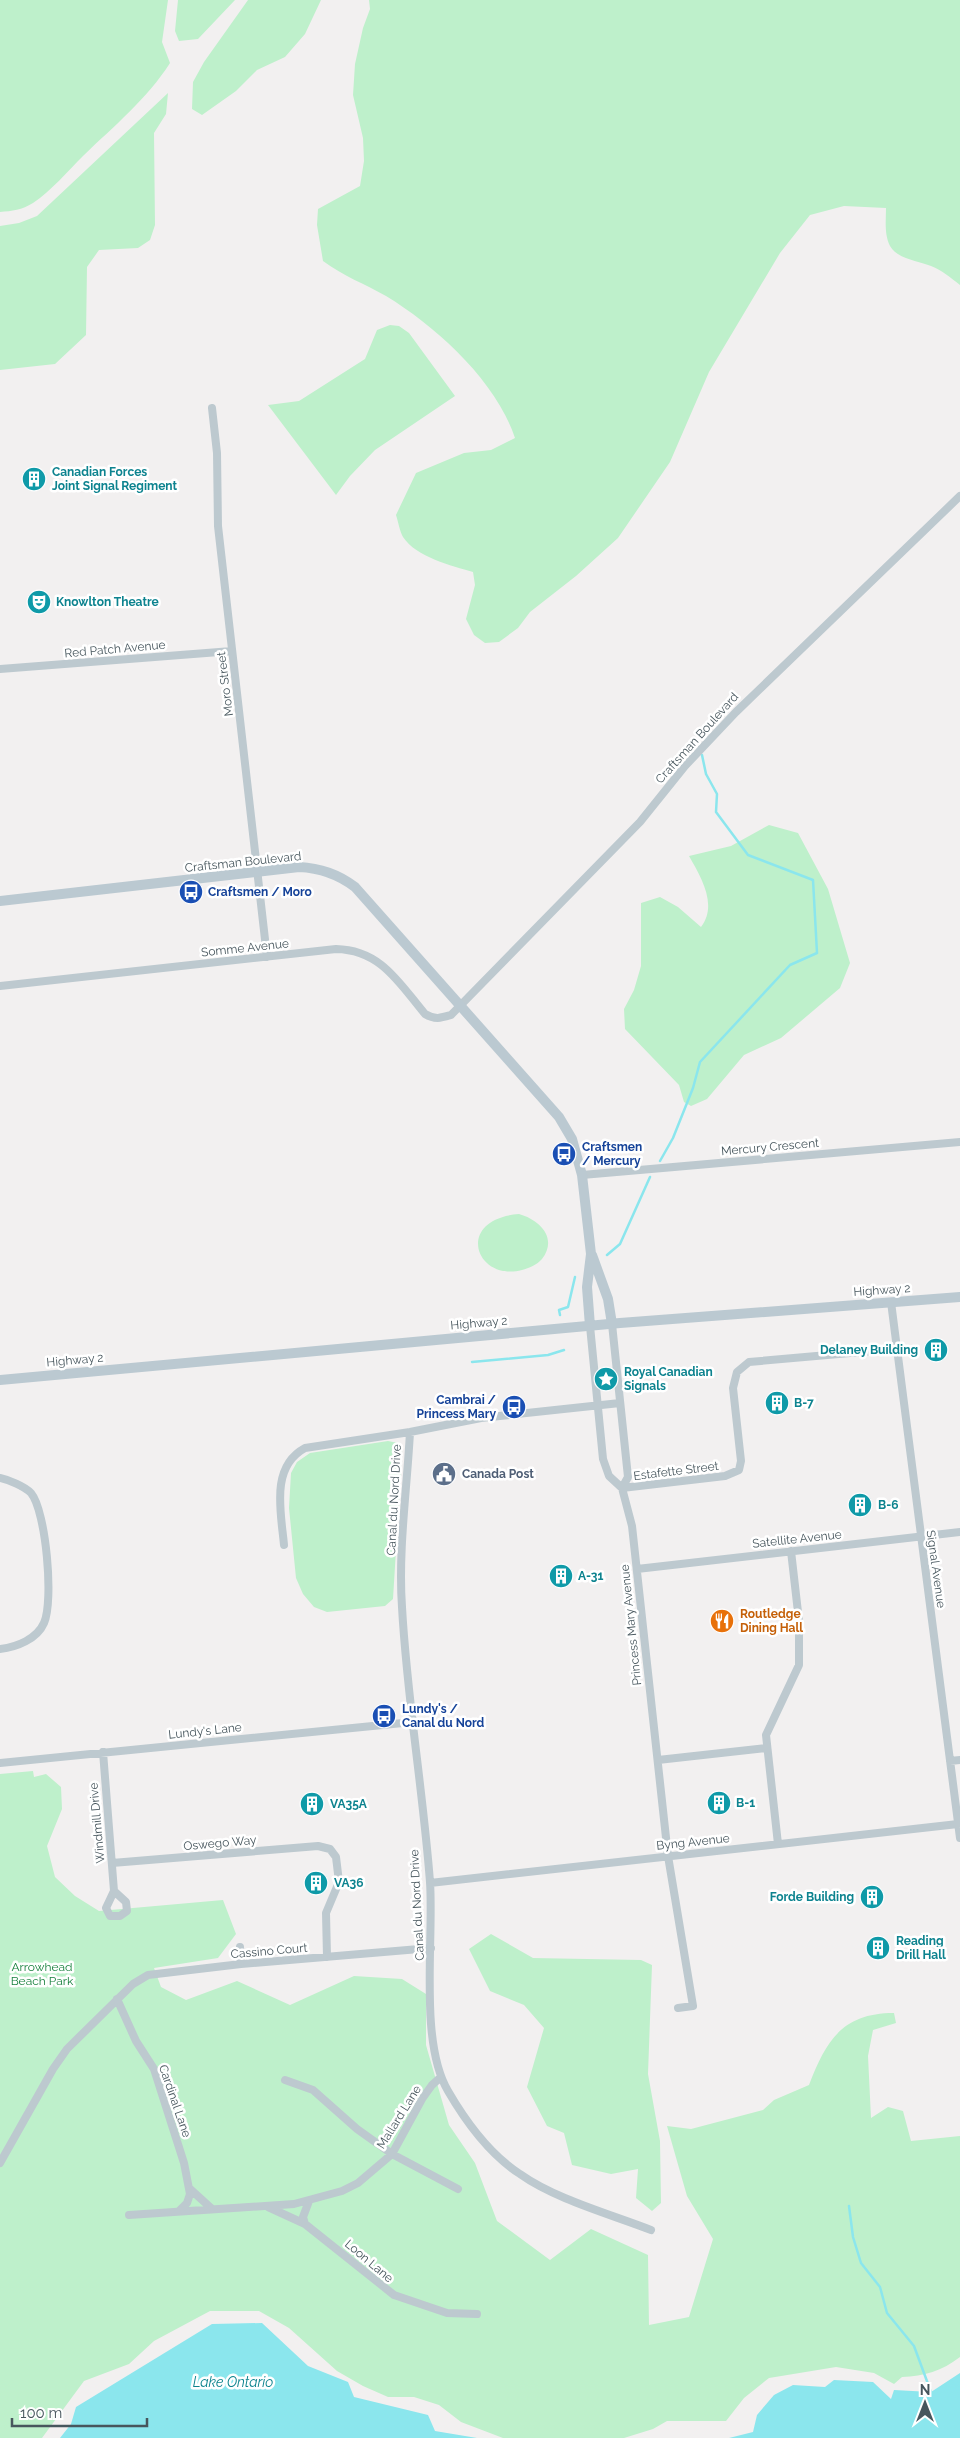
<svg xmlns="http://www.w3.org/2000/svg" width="960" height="2438" font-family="Raleway,sans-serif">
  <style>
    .green { fill: #bef0cb }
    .water { fill: #8be6ed }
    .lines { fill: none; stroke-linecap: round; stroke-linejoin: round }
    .stream { stroke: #8be6ed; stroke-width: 2.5 }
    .street { stroke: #bdc9cf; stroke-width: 8 }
    .secondary { stroke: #bbc9d1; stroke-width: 10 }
    .labels { text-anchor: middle; stroke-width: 5; stroke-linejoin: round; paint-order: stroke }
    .culture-label { font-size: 12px; font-weight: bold; fill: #0d838f; stroke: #fff; text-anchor: start }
    .street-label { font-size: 12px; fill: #47565d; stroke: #fff }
    .transit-label { font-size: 12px; font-weight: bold; fill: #164399; stroke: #fff; text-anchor: start }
    .service-label { font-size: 12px; font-weight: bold; fill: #4e5e75; stroke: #fff; text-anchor: start }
    .food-label { font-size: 12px; font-weight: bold; fill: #c56008; stroke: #fff; text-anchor: start }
    .park-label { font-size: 12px; fill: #17803d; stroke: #fff }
    .water-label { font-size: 14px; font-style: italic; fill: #0c838d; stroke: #fff }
  </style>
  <rect width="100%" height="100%" fill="#f2f0f0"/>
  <path class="green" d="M0,0H168L162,42L170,63C147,99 114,126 83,156C68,171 51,191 33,203C22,210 12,211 0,212Z
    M178,0H235L198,39L179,41L175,31Z
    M248,0H321L305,34L285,57L257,70L236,91L202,115L192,109L193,82L204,62Z
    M369,0H960V285C951,278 942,270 931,266C919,261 897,259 890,246C884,234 886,220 886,208L844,206L810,215L780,253L709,372L670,462L618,538L576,576L530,612L518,628L499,642L485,643L474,635L466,619L475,585L473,572C452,566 416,557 403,537C400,532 398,521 396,515L416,473L464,453L491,450L515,438C496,381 437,327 386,296C365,284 343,276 323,261L317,225L318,209L360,186L364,161L363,138L353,95L355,64L363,28L370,9Z
    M168,93L166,114L154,133L155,225L150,240L138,248L99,250L87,267L86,335L55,364L0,370V226L19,223L37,216Z
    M390,325L399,326L409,333L455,396L375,450L350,476L336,495L268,405L299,401L365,359L377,330Z
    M769,825L798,833L828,889L850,963L840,988L781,1038L744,1055L707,1099L691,1106L684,1102L679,1085L625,1029L624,1009L634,990L641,966V903L660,897L678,907L701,927C718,905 701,877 689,856L731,846Z
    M519,1214C540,1220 558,1238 542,1259C537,1265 529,1268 522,1270C475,1282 454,1219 519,1214Z
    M388,1441L398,1443L402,1451L393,1599L385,1606L327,1612L314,1607L303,1594L296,1578L289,1508L291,1473L297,1462L310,1453Z
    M33,1771L34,1777L46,1774L61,1787L62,1809L47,1846L55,1877L75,1896L99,1911L223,1900L236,1934L218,1958L154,1968L161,1987L186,2000L237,1981L290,2005L354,1976L402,1979L426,1994V2045L449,2125L475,2163L497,2221L550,2260L591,2229L648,2255L649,2325L689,2317L713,2239L687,2196L667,2126L691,2129L763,2110L774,2100L809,2085C826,2041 842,2013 894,2013L896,2023L873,2030L868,2056L871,2118L888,2107L903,2111L911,2141L960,2136V2357C942,2371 924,2376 902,2377L894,2384L874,2373L836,2367L769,2378L744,2398L726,2421H667L653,2429L624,2438H503L461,2422L439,2405L414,2397H388L363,2386L337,2371L289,2328L259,2311H210L154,2341L129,2364L84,2381L42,2438H0V1774Z
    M491,1934L533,1958L641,1960L652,1965L648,2074L660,2141L661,2203L652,2211L636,2198L638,2169L611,2174L572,2165L564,2133L547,2126L527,2087L544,2028L524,2005L490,1991L469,1949Z"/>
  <path class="water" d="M262,2323L308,2366L348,2382L354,2397L428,2415L435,2431L477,2438H60L71,2424L76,2407L212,2324Z
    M960,2373V2438H729L753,2432L757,2415L774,2395L793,2385L825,2387L834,2380L873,2382L891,2399L894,2390L931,2392Z"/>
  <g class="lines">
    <path class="stream" d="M660,1161L673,1138L693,1088L700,1062L790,965L817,953L813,880L748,855L716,812L717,794L706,774L702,755
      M607,1255L620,1244L650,1177
      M560,1315L559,1310L568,1307L575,1277
      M472,1362L548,1355L564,1350
      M849,2206L853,2237L861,2263L880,2287L887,2313L914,2346L931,2392"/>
    <path class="street" d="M212,408L217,453L218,526L267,957
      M0,669L232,651
      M0,986L336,949C381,950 399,983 425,1014C435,1020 441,1018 451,1015L640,822L685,766L736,712L960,496
      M582,1175L960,1142
      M891,1302L960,1838
      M612,1324L628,1477L622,1488
      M590,1326L603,1459L609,1476L622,1488L632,1526L668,1856L693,2006L678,2008
      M410,1432C407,1489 398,1551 402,1607C407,1699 423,1790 430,1882C434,1940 419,2042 448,2091C466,2122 489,2154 520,2174C555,2199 610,2214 651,2230
      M0,1478C9,1480 24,1486 31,1493C46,1511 54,1601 44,1623C37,1639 17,1647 0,1649
      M622,1488L725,1476L739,1470L741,1461L733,1388L737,1372L749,1362L896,1349
      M284,1545C281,1512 270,1467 305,1448L410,1432L481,1418L620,1403
      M637,1569L960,1532
      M103,1752L114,1891L106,1908L110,1916H120L127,1911L126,1902L114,1891
      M658,1760L767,1748
      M950,1761L960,1760
      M0,1763L413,1722
      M778,1844L766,1735L799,1665V1621L791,1551
      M112,1863L318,1846L330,1849L336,1857L339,1882L326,1913L327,1957
      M430,1883L958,1824
      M240,1947L241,1964
      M117,1999L136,2041L154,2069L184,2163L190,2194L187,2203L179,2211
      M285,2080L313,2090L357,2129L392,2154L458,2189
      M0,2163L53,2069L67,2049L133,1984L148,1975L241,1964L431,1948
      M189,2188L211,2208
      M268,2207L305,2224L394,2295L447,2313L477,2314
      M129,2215L294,2204L342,2191L358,2183L392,2154L422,2099L432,2085L441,2077
      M305,2224L303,2217L309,2201"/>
    <path class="secondary" d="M0,901L299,867C321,868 338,874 355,887L559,1117L572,1139L582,1175L591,1254L587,1287L590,1326
      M592,1255L608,1299L612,1324
      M0,1380L620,1323L960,1297"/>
  </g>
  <defs>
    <g id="building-disc" transform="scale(1.25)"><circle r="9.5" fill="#0f9aa8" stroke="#fff"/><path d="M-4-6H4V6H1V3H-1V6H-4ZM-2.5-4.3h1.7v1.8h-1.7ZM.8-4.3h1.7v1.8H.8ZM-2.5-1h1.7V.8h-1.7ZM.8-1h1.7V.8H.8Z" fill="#fff"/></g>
    <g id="theatre-disc" transform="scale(1.25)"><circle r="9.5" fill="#0f9aa8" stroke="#fff"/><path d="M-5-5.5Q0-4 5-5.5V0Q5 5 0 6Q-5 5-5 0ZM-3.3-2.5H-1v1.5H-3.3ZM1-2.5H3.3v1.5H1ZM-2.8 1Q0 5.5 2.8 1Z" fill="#fff"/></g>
    <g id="bus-disc" transform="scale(1.25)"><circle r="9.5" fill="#1a4fb4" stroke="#fff"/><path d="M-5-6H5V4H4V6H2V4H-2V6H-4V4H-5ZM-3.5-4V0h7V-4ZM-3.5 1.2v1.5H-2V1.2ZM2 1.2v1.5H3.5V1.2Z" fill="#fff"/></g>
    <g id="sight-disc" transform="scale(1.25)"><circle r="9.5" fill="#0f9aa8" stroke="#fff"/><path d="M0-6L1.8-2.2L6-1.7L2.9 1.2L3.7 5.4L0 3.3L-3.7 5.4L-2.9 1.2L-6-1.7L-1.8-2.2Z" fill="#fff"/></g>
    <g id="civic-disc" transform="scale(1.25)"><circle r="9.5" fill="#5c6f8a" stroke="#fff"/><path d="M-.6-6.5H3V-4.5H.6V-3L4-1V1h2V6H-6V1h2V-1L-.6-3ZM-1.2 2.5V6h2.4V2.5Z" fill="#fff"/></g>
    <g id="restaurant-disc" transform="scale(1.25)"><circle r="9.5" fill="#e8710a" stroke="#fff"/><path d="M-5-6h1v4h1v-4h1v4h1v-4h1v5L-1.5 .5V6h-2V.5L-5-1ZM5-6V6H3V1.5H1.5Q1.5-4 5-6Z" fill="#fff"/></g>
  </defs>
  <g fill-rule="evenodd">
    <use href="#building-disc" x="34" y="479"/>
    <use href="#theatre-disc" x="39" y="602"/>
    <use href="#bus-disc" x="191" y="892"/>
    <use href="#bus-disc" x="564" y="1154"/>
    <use href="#building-disc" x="936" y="1350"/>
    <use href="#sight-disc" x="606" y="1379"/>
    <use href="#building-disc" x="777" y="1403"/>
    <use href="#bus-disc" x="514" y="1407"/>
    <use href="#civic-disc" x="444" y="1474"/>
    <use href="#building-disc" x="860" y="1505"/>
    <use href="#building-disc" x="561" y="1576"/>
    <use href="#restaurant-disc" x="722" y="1621"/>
    <use href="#bus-disc" x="384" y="1716"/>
    <use href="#building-disc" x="719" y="1803"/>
    <use href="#building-disc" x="312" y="1804"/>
    <use href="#building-disc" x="316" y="1883"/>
    <use href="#building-disc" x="872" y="1897"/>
    <use href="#building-disc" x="878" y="1948"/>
  </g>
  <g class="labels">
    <g class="culture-label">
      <text x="52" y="476">Canadian Forces<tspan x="52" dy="14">Joint Signal Regiment</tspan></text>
      <text x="56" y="606">Knowlton Theatre</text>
      <text x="918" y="1354" text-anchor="end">Delaney Building</text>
      <text x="624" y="1376">Royal Canadian<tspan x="624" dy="14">Signals</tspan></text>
      <text x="794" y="1407">B-7</text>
      <text x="878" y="1509">B-6</text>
      <text x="578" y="1580">A-31</text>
      <text x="736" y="1807">B-1</text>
      <text x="330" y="1808">VA35A</text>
      <text x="334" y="1887">VA36</text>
      <text x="854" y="1901" text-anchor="end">Forde Building</text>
      <text x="896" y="1945">Reading<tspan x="896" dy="14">Drill Hall</tspan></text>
    </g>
    <g class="street-label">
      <text transform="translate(115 649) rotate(-5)" y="4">Red Patch Avenue</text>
      <text transform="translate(225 684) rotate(-97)" y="4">Moro Street</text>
      <text transform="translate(697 738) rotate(-48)" y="4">Craftsman Boulevard</text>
      <text transform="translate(243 862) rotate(-6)" y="4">Craftsman Boulevard</text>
      <text transform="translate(245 948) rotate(-6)" y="4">Somme Avenue</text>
      <text transform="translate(770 1147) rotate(-5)" y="4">Mercury Crescent</text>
      <text transform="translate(882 1290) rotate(-4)" y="4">Highway 2</text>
      <text transform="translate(479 1323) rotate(-5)" y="4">Highway 2</text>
      <text transform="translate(75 1360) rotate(-5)" y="4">Highway 2</text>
      <text transform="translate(676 1471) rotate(-7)" y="4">Estafette Street</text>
      <text transform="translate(394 1500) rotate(-87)" y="4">Canal du Nord Drive</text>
      <text transform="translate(797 1539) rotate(-6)" y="4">Satellite Avenue</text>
      <text transform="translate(936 1569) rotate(82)" y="4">Signal Avenue</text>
      <text transform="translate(631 1625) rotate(-96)" y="4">Princess Mary Avenue</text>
      <text transform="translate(205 1731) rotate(-6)" y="4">Lundy's Lane</text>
      <text transform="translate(97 1823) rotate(-95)" y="4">Windmill Drive</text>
      <text transform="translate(693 1842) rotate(-6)" y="4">Byng Avenue</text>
      <text transform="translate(220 1843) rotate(-5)" y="4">Oswego Way</text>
      <text transform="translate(417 1905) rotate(-93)" y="4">Canal du Nord Drive</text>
      <text transform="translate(269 1951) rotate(-5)" y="4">Cassino Court</text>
      <text transform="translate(175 2101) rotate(71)" y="4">Cardinal Lane</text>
      <text transform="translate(399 2117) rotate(-58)" y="4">Mallard Lane</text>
      <text transform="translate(369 2261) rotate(40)" y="4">Loon Lane</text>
    </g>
    <g class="transit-label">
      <text x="208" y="896">Craftsmen / Moro</text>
      <text x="582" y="1151">Craftsmen<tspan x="582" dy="14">/ Mercury</tspan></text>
      <text x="496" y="1404" text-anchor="end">Cambrai /<tspan x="496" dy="14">Princess Mary</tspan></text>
      <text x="402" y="1713">Lundy's /<tspan x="402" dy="14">Canal du Nord</tspan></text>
    </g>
    <g class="service-label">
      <text x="462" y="1478">Canada Post</text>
    </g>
    <g class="food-label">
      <text x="740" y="1618">Routledge<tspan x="740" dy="14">Dining Hall</tspan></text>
    </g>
    <g class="park-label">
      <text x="42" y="1971">Arrowhead<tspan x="42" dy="14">Beach Park</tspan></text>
    </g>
    <g class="water-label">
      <text x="233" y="2387">Lake Ontario</text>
    </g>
  </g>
  <g transform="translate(925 2403)" stroke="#ffffff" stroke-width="4" paint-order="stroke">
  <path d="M0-4L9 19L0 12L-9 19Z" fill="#47565d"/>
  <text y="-8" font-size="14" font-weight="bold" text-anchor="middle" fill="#47565d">N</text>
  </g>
  <path d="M12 2418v8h135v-8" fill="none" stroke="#47565d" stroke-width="2.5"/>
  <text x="20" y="2418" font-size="15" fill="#47565d" stroke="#ffffff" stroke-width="4" paint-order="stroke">100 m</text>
</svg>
